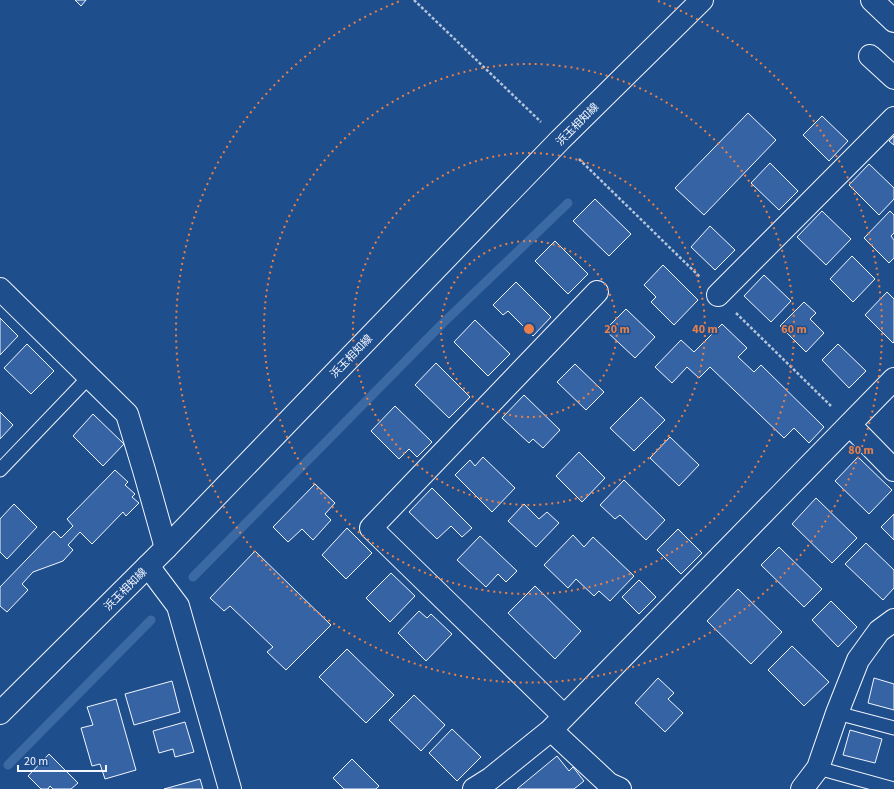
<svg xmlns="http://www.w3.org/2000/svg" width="894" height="789" font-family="'Source Sans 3','Noto Sans JP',sans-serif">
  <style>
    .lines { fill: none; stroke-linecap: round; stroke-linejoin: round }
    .stream { stroke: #3b69a3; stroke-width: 9 }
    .building { fill: #3563a3; stroke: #f2f6ff }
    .lane-casing { stroke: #f2f6ff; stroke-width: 15 }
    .street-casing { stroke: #f2f6ff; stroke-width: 24 }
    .primary-casing { stroke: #f2f6ff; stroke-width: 24 }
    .highway-casing { stroke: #f2f6ff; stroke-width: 24 }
    .path { stroke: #b3c4dc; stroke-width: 2.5; stroke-dasharray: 3 2; stroke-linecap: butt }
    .lane { stroke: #1f4e8c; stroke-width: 13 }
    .street { stroke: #1f4e8c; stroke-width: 22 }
    .primary { stroke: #1f4e8c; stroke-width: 22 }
    .highway { stroke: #1f4e8c; stroke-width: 22 }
    .ring { fill: none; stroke: #ea8049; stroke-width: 2; stroke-dasharray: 2 4 }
    .labels { text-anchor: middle; stroke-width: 3; stroke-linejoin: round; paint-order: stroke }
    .street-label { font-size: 11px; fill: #f2f6ff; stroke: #1f4e8c }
    .centre { fill: #ea8049; stroke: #1f4e8c; stroke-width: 2 }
    .ring-label { font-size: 12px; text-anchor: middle; font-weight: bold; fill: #ea8049; stroke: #1f4e8c; stroke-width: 3; stroke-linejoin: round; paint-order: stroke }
  </style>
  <rect width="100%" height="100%" fill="#1f4e8c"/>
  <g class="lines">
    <path class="stream" d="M193,577L442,324L568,203
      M8,765L151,620"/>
  </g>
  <path class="building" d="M75,0H86L81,6Z
    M748,113L776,140L704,215L675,188Z
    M822,116L848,141L829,161L803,135Z
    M894,136V145L889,141Z
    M770,163L798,191L779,210L751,183Z
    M869,164L894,188V199L879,215L849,185Z
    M595,199L631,234L609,256L573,221Z
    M822,211L851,239L826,265L797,237Z
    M890,211L894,215V233L891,236L894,240V258L889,263L864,238Z
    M710,226L735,250L715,270L691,247Z
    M555,241L588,274L568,294L535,261Z
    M852,256L875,279L853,302L830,279Z
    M663,265L698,300L674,325L651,302L656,297L644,285Z
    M764,275L791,301L771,322L744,296Z
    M516,282L551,317L533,336L508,311L503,315L493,305Z
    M887,292L894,299V342L893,343L865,315Z
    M804,302L816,313L810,319L824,333L806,352L780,326Z
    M626,309L655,337L635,358L605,330Z
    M0,318L18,336L0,355Z
    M475,320L510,354L488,376L454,342Z
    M722,324L747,348L738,357L754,372L761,365L824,427L809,443L794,428L784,438L710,367L699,378L687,367L672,383L655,367L681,340L694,352Z
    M27,344L54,371L31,394L4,368Z
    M838,344L866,371L849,388L822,360Z
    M436,363L470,397L449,418L415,385Z
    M575,364L604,392L586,410L557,382Z
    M524,395L560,430L543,448L533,439L529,443L502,418Z
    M641,397L665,420L634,451L610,428Z
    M395,406L432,442L417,457L409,449L399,459L371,431Z
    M0,412L13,425L0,439Z
    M93,414L124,444L103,466L73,436Z
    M670,437L699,465L679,486L650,458Z
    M579,452L605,478L582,502L556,476Z
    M483,457L515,488L492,512L455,475L470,460L475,466Z
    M858,457L892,490L869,514L835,481Z
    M115,470L128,482L125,485L135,494L132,497L139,503L126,516L123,512L92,544L80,532L68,545L73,550L63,561L33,572L22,584L28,590L7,612L0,606V587L54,531L61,538L73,526L67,519Z
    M624,480L665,520L646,540L620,515L615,519L600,505Z
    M315,484L335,503L325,514L331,520L313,540L302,529L288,542L273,527Z
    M432,488L472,528L462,537L451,526L437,539L409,512Z
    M816,498L857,538L832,563L792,524Z
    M14,504L37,527L7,559L0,552V519Z
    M524,504L539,519L547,512L559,523L536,547L508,521Z
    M894,514V540L881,527Z
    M347,528L372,553L346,579L322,555Z
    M678,529L702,553L681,574L657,550Z
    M573,535L584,547L593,537L634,576L610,601L599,591L594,596L576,579L568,588L544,565Z
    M480,536L517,571L506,582L498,574L486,587L457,560Z
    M866,543L894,570V588L883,600L845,564Z
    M779,547L822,589L804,607L761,565Z
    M255,551L331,625L286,670L267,652L273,647L230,606L224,611L210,598Z
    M391,573L415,596L390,622L366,598Z
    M639,580L656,597L639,614L622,597Z
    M535,586L581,631L555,659L508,613Z
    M738,589L782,632L751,664L707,621Z
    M831,601L857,627L838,647L812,620Z
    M419,611L427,618L431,614L452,634L426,661L398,633Z
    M792,646L829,682L804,706L768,670Z
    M347,649L394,695L366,723L319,677Z
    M658,678L674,693L668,699L683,713L665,732L635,703Z
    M874,678L894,684V710L868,703Z
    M172,681L180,712L134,725L125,694Z
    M414,695L445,725L421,751L389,720Z
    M116,699L136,770L105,779L100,764L92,766L81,728L93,725L87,707Z
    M185,722L194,752L175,757L173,749L159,753L153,731Z
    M452,729L481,757L457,781L429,753Z
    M850,730L882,739L875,763L843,755Z
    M49,754L78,783L71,789H53L50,786L48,789H41L28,776Z
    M557,756L569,771L573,767L584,781L574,789H517Z
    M352,759L379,786L376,789H344L333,778Z
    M200,779L203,789H164Z"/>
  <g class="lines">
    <g class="lane-casing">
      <path id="lane" d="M0,470L89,377
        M837,713L894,728
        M818,768L894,789"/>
    </g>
    <g class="street-casing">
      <path id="street" d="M870,56L894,78
        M0,289L127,414L144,470L166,548
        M718,295L894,118
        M850,425L894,470
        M148,566L178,606L230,789
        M564,716L371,528L597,292
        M551,730L609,784L620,789
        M474,789L490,779L551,730L894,379
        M802,789L818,768L837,713L858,660L879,631L894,620"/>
    </g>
    <g class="primary-casing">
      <path id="primary" d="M0,713L166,548L560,140L702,0"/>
    </g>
    <g class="highway-casing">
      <path id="highway" d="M872,0L894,21"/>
    </g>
    <path class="path" d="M414,0L541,122
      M579,159L700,277
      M736,313L831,406"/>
    <use href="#lane" class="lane"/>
    <use href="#street" class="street"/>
    <use href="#primary" class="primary"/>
    <use href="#highway" class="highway"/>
  </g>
  <g class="ring">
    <circle cx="529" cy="329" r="88"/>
    <circle cx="529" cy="329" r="176"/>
    <circle cx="529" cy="329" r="265"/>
    <path d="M658 1A353 353 0 1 1 400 1"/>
  </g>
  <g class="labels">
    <g class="street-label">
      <text transform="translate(577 124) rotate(-45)" y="4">浜玉相知線</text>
      <text transform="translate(351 356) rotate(-46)" y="4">浜玉相知線</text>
      <text transform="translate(125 589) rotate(-45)" y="4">浜玉相知線</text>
    </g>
  </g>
  <circle cx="529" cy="329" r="6" class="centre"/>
  <g class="ring-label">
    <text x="617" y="333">20 m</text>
    <text x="705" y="333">40 m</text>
    <text x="794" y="333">60 m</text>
    <text x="861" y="454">80 m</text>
  </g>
  <path d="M18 765v6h88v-6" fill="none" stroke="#f2f6ff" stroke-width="2"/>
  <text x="24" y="765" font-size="12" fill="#f2f6ff" stroke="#1f4e8c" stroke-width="3" paint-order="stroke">20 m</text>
</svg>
